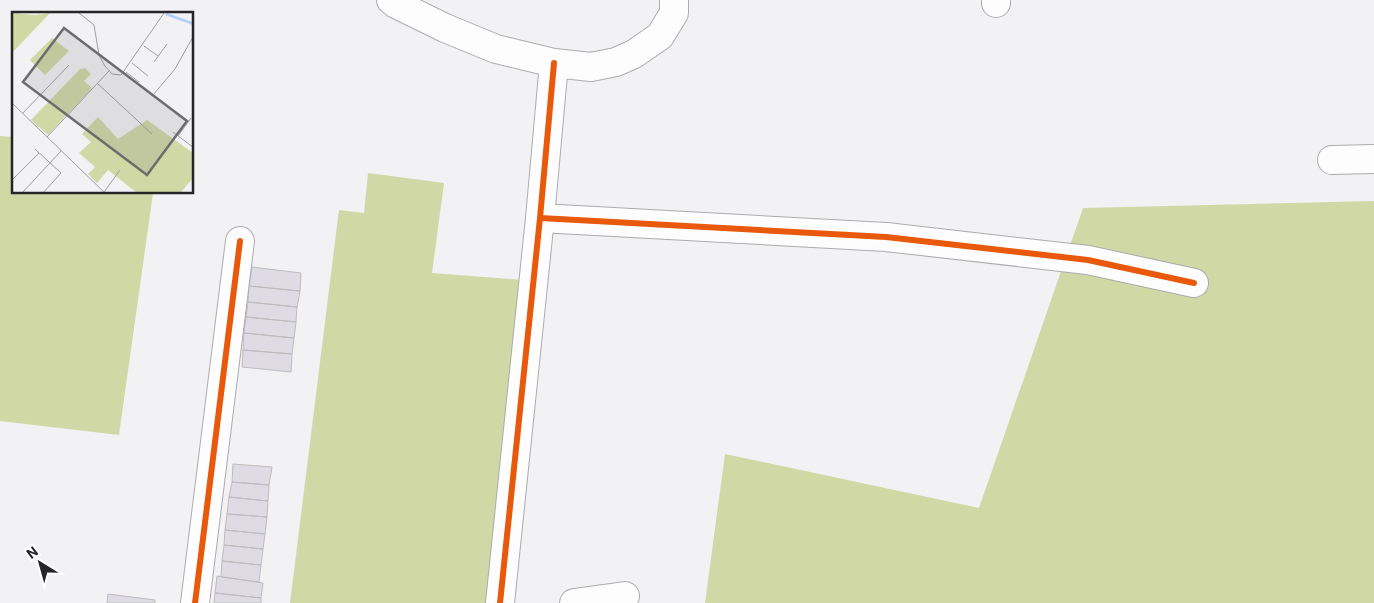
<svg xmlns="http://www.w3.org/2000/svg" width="1374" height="603" font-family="Roboto,sans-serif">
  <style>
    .forest { fill: #d0d9a6 }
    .building { fill: #dedbe4; stroke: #bdbcbe }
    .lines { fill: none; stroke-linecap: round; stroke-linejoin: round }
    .minor-casing { stroke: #acabad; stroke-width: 30 }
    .minor { stroke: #fdfdfd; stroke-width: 28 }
    .cycleway-casing { stroke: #fff; stroke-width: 9 }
    .cycleway { stroke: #e8590c; stroke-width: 6 }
    .inset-river { fill: none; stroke: #b2cffa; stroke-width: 2.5 }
    .inset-road { fill: none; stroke: #a09fa2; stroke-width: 1 }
    .view { fill: #6d6c6f; fill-opacity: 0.15; stroke: #6d6c6f; stroke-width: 2.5 }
    .inset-edge { fill: none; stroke: #252527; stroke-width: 2.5 }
  </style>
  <rect width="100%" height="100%" fill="#f2f1f4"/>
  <path class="forest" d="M0,136L14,137V192L153,193L119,435L0,421Z
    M368,173L444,183L432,273L524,280L488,603H290L339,210L364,213Z
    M1374,201V603H705L725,454L979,508L1083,208Z"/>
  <path class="building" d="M252,267L301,273L300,291L249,286Z
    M249,286L300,291L297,307L248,302Z
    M248,302L297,307L296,322L246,317Z
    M246,317L296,322L294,338L244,333Z
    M244,333L294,338L292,354L243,350Z
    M243,350L292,354L291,372L242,367Z
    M233,464L272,467L269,485L232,482Z
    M232,482L269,485L268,501L229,497Z
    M229,497L268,501L267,517L227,514Z
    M227,514L267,517L265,534L225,530Z
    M225,530L265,534L263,549L224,545Z
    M224,545L263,549L261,565L222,561Z
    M222,561L261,565L259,582L221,577Z
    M217,576L263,583L261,598L215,593Z
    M215,593L261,598V603H214Z
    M108,594L155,600V603H107Z"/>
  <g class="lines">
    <g class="minor-casing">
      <path id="minor" d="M391,0L396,4L445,28L496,49L554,63L591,67L616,62L634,54L660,36L674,13V0
        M996,3V0
        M1332,160L1374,159
        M540,218L886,237L1088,260L1194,283
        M195,603L240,241
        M500,603L540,218L554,63
        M574,603L625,596"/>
    </g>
    <use href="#minor" class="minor"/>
    <g class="cycleway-casing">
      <path id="cycleway" d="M540,218L886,237L1088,260L1194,283
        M195,603L240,241
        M500,603L540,218L554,63"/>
    </g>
    <use href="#cycleway" class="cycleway"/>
  </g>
  <g transform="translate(12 12)">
    <rect width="181" height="181" fill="#f2f1f4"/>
    <path d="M0,1L23,3L38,1L0,41ZM40,26L57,39L33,63L18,48ZM73,56L79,62L72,69L80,76L36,123L19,108L68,57ZM86,105L106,127L135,108L181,141V166L168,181H125L96,158L85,171L76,162L83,155L67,141L79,130L70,122Z" fill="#d0d9a6"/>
    <path class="inset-river" d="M154,2L182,12"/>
    <path class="inset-road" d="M67,1L82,13L87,43L93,54L100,62L109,63L152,1M132,34L146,44M142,50L155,32M120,51L136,64M114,60L127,70M86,72L140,122M141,83L163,57L182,23M0,91L93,181M11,101L57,53M161,120L182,136M166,124L179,106M35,125L97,59M23,137L49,161L31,181M0,168L27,141M92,180L108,158M10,181L49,139"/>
    <path class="view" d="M52,16L175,109L135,163L11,70Z"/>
    <rect width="181" height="181" class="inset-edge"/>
  </g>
  <g transform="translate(40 563) rotate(323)" stroke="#ffffff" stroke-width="4" paint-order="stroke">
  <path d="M0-4L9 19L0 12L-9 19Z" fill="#252527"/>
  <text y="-8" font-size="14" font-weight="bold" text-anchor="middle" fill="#252527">N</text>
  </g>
</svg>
